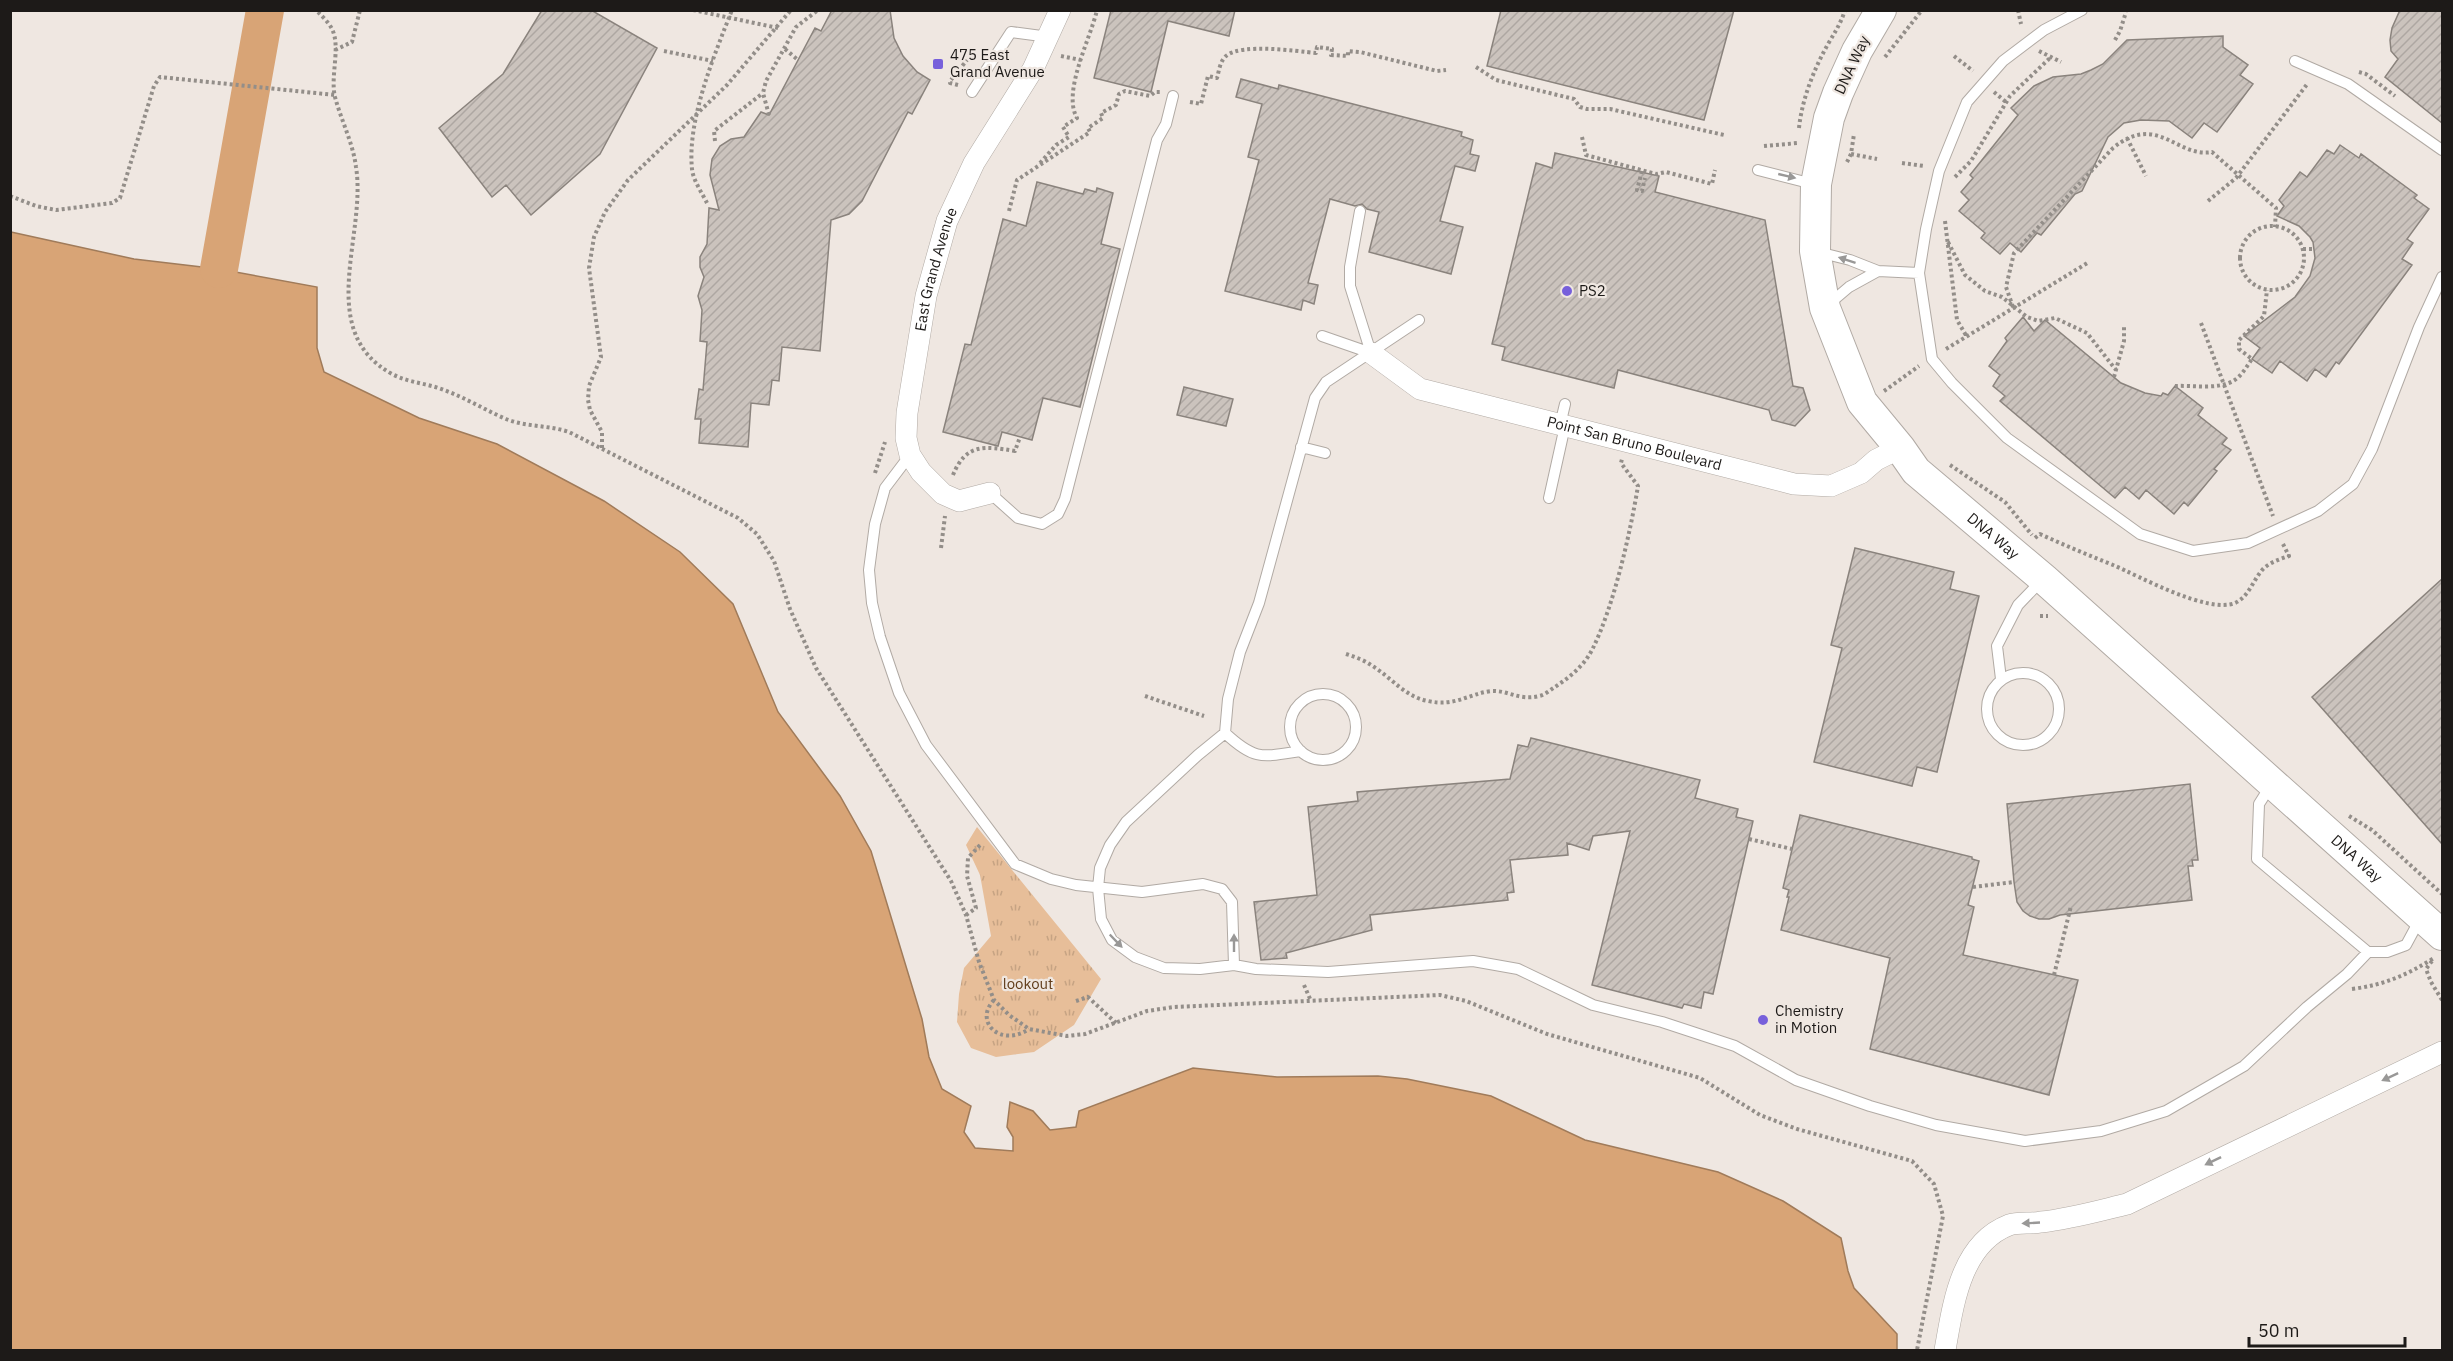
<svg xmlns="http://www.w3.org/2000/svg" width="2453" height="1361" font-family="'IBM Plex Sans',sans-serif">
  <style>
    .park { fill: url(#park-tufts) }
    .water { fill: #d8a476; stroke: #a07b5a; stroke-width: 1.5 }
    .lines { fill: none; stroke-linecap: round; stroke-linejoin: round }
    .river { stroke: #d8a476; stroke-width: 38 }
    .building { fill: url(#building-hatch); stroke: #8a837d; stroke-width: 1.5 }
    .lane-casing { stroke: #b1aaa4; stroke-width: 12 }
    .street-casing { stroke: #b1aaa4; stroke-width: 22 }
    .secondary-casing { stroke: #b1aaa4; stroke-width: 32 }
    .path { stroke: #938e89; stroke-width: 4; stroke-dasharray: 3 3; stroke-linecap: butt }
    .lane { stroke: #fff; stroke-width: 10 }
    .street { stroke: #fff; stroke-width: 21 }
    .secondary { stroke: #fff; stroke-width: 30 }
    .oneway { fill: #999897 }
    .poi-dot { fill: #7760db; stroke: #efe7e1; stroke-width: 2 }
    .labels { text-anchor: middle; stroke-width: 4.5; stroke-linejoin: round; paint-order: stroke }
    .poi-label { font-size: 15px; fill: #1d1a18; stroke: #efe7e1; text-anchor: start }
    .street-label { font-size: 15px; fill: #1d1a18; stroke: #efe7e1 }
    .park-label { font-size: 15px; fill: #613d1b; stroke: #efe7e1 }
  </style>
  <defs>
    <pattern id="park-tufts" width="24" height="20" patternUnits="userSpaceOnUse" patternTransform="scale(1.5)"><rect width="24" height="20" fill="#e7be99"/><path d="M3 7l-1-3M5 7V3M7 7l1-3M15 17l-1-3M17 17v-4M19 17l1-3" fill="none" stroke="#c6a383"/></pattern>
    <pattern id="building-hatch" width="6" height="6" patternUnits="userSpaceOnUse" patternTransform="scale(1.5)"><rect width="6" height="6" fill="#cbc3bd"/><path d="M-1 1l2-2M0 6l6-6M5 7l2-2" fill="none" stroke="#aea7a2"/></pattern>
  </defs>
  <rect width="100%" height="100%" fill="#efe7e1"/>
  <path class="park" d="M977,827L1101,979L1074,1025L1034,1052L996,1057L971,1048L957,1022L959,994L964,968L991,936L980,875L966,845Z"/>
  <path class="water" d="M11,232L134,259L219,269L317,287V348L324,372L419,418L497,444L604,501L680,552L733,604L778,712L840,796L871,851L922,1019L929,1057L942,1089L971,1106L964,1132L975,1148L1013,1151V1137L1007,1127L1010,1102L1033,1111L1050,1130L1076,1127L1079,1111L1193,1068L1277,1077L1378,1076L1407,1079L1491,1096L1585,1140L1718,1172L1783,1201L1841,1238L1848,1271L1854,1288L1897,1334V1350H11Z"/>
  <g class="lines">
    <path class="river" d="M219,269L265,10"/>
  </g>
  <path class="building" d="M542,10H591L657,48L600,154L531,215L506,185L492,197L439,128L503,74Z
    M832,10H890L894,38L903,56L917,72L930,80L912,114L908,112L862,201L849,214L831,220L820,351L782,347L779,381L772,380L769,405L751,403L748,447L699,443L701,419H695L699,389L703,390L707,342L700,341L702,310L698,296L704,277L700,267V257L707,244L709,208L719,210L710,175L712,159L720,146L731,139L744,137L761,112L769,115L815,28L821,31Z
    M1111,10H1235L1229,36L1168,21L1151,92L1094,78Z
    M1501,10H1734L1704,120L1487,66Z
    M2400,10H2442V123L2385,77L2398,59L2391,51L2390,40L2392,28Z
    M2223,36V47L2248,65L2240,75L2253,84L2217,132L2204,123L2192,138L2169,121L2141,120L2124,123L2108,137L2082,191L2075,194L2041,235L2037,233L2021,252L2010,243L2000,254L1981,238L1985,233L1959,211L1969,200L1961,192L1973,178L1970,175L2018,115L2011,108L2034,86L2053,77L2081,74L2091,70L2103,64L2127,40Z
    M1241,79L1278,89L1279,85L1462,132L1461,136L1473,140L1470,154L1479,156L1475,171L1455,166L1440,221L1463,227L1451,274L1369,252L1379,212L1367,209L1362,204L1355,206L1330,199L1308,283L1318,285L1314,304L1303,300L1301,310L1225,291L1259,160L1248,157L1262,104L1236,97Z
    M2340,145L2359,158L2361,154L2417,195L2414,198L2429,209L2407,239L2413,243L2402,259L2412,265L2339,364L2336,362L2326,377L2315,369L2307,381L2280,361L2272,373L2252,359L2260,348L2244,336L2295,297L2310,276L2315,258L2313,242L2310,237L2299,226L2277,216L2284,206L2279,200L2300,172L2307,177L2327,150L2334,154Z
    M1555,153L1659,176L1655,192L1765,220L1793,386L1803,388L1810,410L1795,426L1772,420L1769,410L1618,370L1614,388L1502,360L1505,347L1492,344L1536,163L1552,168Z
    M1037,182L1083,194L1085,189L1096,192L1097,188L1113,193L1101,244L1120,249L1080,407L1043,398L1032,440L1002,432L998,446L943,432L965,344L971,345L1003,219L1026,226Z
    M2023,317L2034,331L2045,320L2121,383L2145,393L2161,396L2163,393L2168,395L2175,386L2203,408L2198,415L2227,438L2222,444L2231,450L2214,469L2217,471L2188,506L2184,502L2174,514L2146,490L2139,499L2125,487L2115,498L2000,401L2005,396L1993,386L2000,375L1989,366L2007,341L2005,338Z
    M1184,387L1233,399L1226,426L1177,415Z
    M1855,548L1954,572L1950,589L1979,596L1937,772L1917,767L1912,786L1814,762L1842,648L1831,645Z
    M2442,579V844L2312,697Z
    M1531,738L1700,780L1695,798L1738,809L1736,817L1753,821L1713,994L1704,992L1701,1008L1684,1004L1682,1008L1592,985L1630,831L1593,836L1589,850L1567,843L1568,855L1510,860L1514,892L1507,893L1508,900L1370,915L1372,930L1286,953L1287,958L1261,960L1254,902L1317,895L1308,807L1358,801L1357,792L1510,779L1518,745L1528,747Z
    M2190,784L2198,860H2192L2193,866H2188L2192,900L2060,915L2049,919H2039L2030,916L2023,911L2017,902L2014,882L2007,804Z
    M1800,815L1972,857V859L1979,861L1968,905L1974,907L1963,955L2078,980L2049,1095L1870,1049L1890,958L1781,930L1789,897H1787L1789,890L1783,888Z"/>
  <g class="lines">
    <g class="lane-casing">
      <path id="lane" d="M2082,10L2044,30L2003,61L1967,102L1939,171L1926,229L1919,273L1932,359L1952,383L2007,438L2140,534L2193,551L2248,543L2318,511L2353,484L2372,449L2419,327L2442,277
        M2295,61L2348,84L2442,150
        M972,92L1011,32L1049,37
        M1758,170L1813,184
        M1360,211L1350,267V286L1371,353
        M1818,252L1850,260L1878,271L1919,273
        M1829,304L1849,287L1878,271
        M1419,320L1326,382L1315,398L1259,603L1240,652L1228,699L1225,733L1198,755L1126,822L1110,845L1100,868L1098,888L1101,919L1112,940L1135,957L1164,968L1200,969L1234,965L1256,969L1328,972L1473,961L1518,969L1593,1005L1662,1022L1735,1046L1796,1080L1870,1106L1936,1125L2025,1141L2101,1131L2166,1111L2244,1066L2307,1007L2347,974L2368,952H2387L2406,945L2420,919
        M1322,336L1371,353
        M1560,425L1565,404
        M1301,447L1325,453
        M910,455L885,488L875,524L869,570L872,603L880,637L899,693L926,745L1015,864L1051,879L1076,885L1142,892L1203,884L1222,889L1232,902L1234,965
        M990,493L1018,518L1042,524L1058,514L1065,499L1157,140L1166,124L1173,96
        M1549,498L1565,426
        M1987 709a36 36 0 1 1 72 0a36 36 0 1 1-72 0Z
        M2001,679L1997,646L2018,605L2043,579
        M1290 727a33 33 0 1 1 66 0a33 33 0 1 1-66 0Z
        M1225,733C1255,761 1262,757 1301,751
        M2271,785L2259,804L2257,859L2368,952"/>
    </g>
    <g class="street-casing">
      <g id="street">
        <path id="s1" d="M1371,353L1420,389L1794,484L1831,486L1861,473L1876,460L1900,448"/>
        <path id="s2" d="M990,493L959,501L943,494L921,472L910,455L906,438L907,413L926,296L947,221L974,163L1033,69L1060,10"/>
        <path d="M1945,1350C1953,1306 1960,1244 2009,1225C2018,1222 2031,1224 2041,1222C2070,1219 2098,1211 2127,1204L2442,1052"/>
      </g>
    </g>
    <g class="secondary-casing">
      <g id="secondary">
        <path id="s3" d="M1881,10L1857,51L1838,93L1829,118L1816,184L1815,251L1825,308L1862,402L1900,448L1916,471L2044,579L2442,935"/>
      </g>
    </g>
    <path class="path" d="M693,10L778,28
      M2018,10L2021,24
      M318,12C323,17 329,23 332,29C341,47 330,76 335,97C341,120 353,143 356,167C367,235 314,331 392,374C409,383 427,383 444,390C466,398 485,410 506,419C526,427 548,425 569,432L738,518L757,534L774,561L790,609L816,668L951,881L966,915L979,962L994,1000L1009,1015L1029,1029L1067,1036L1085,1034L1147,1011L1174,1007L1440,995L1466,1001L1547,1034L1700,1078L1760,1115L1797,1129L1912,1161L1934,1184L1943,1216L1917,1350
      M2115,40L2120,31L2126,12
      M785,49L798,60
      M335,50L352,42L360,10
      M664,51L713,61
      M2039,51L2061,62
      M1061,56L1081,60
      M1954,56L1973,71
      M1885,57L1922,10
      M1476,67L1496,80L1574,99L1580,107L1587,109H1610L1724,135
      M2359,72L2366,74L2395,96
      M958,85L950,83V81L967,60
      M1994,92L2006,102
      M1190,102L1201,104L1208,76L1217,78C1219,71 1220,61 1226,56C1241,43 1296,51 1316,53L1317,47L1332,49L1331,55L1348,56V51L1360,52L1437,71L1446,70
      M769,115L763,93L766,81L796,27L818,10
      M1799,128C1802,99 1814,69 1828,44C1835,32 1841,23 1845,10
      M1582,137L1586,155L1656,174L1666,172L1712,184L1715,170
      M2127,138L2146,176
      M715,141L714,131L763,93
      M1764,146L1798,143
      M1851,154L1877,159
      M1847,162L1851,154L1854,134
      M1040,163L1056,145L1069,137L1063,127L1077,118C1062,92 1090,40 1097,10
      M1902,163L1924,166
      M1642,171L1637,190L1642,191L1645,178
      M1955,177L1971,161L2010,96L2051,57
      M10,196L36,206L56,210L112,203L120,198L154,86L160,77L335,95
      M2208,201L2236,178L2308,83
      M707,203C702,193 693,180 692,169C687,120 714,56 732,10
      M1009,211L1017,180L1090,132L1088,128L1103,118L1101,113L1116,105L1119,94L1125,91L1150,96L1155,92H1160
      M1945,221L1957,320L1967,337
      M2240 258a32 32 0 1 1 64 0a32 32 0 1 1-64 0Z
      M1948,242L1965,275L1985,291L2002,297L2027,317L2038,321L2055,318L2087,333L2116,370
      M2303,249H2315
      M2013,307L2006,287L2014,253L2113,148C2158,112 2176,158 2212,152L2276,208L2275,227
      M2201,323L2273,516
      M1946,349L2089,262
      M2114,377L2124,341V327
      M2175,386C2193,385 2217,390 2233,381C2241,377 2247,366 2252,359L2239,349V340L2264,316L2267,290
      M1884,391L1919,366
      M602,448V432L590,410L588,400L589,386L601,357L589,268L594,237L605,212L628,180L727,85L791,10
      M1950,465L2005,502L2032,535
      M875,473L885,442
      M953,475C966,443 985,446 1015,451L1020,437
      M2035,538L2040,534C2064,545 2088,555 2113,565C2139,576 2207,614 2235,603C2250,596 2253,579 2264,568C2271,562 2280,559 2289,556L2283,544
      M941,548L945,516
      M2040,616H2048
      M1346,654C1355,657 1364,660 1371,665C1391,677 1405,697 1428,701C1455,707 1468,694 1491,691C1508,690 1519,701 1539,696C1545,695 1550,690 1555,687C1570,677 1585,665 1593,648C1614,605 1630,534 1638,486L1621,463L1622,459
      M1145,696L1204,716
      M2349,816L2372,830L2442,894
      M1749,839L1792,849
      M1973,887L2014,882
      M966,915L976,908L967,876L968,858L981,844
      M2432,961L2426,969L2431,982L2442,1000
      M2054,975L2071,906
      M1304,985L1311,1001
      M2352,989C2384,985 2407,975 2434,958
      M994,1000C973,1022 1001,1048 1029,1029
      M1076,1001L1088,997L1116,1023"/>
    <use href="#lane" class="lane"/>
    <use href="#street" class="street"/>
    <use href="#secondary" class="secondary"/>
  </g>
  <defs><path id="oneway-solid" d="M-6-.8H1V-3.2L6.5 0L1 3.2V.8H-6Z" transform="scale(1.5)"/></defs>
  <g class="oneway">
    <use href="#oneway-solid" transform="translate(1787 176) rotate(13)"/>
    <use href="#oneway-solid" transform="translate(1847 260) rotate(-162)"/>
    <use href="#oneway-solid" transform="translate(1116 941) rotate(46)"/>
    <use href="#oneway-solid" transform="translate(1234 943) rotate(-90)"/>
    <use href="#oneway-solid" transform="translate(2390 1077) rotate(155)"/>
    <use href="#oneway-solid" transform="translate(2213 1161) rotate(154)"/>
    <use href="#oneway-solid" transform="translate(2031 1223) rotate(177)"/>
  </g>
  <g class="poi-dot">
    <rect x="932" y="58" width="12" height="12" rx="3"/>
    <circle cx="1567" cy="291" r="6"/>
    <circle cx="1763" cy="1020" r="6"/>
  </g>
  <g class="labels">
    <g class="poi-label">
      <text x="950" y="60">475 East<tspan x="950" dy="17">Grand Avenue</tspan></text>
      <text x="1579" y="296">PS2</text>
      <text x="1775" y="1016">Chemistry<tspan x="1775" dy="17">in Motion</tspan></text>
    </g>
    <g class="street-label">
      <text transform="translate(1852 65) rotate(-65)" y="5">DNA Way</text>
      <text dy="5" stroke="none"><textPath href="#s2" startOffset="290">East Grand Avenue</textPath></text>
      <text dy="5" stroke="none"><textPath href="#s1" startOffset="282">Point San Bruno Boulevard</textPath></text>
      <text dy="5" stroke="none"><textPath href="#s3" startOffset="602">DNA Way</textPath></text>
      <text dy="5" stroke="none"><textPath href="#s3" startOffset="1088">DNA Way</textPath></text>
    </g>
    <g class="park-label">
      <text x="1028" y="989">lookout</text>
    </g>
  </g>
  <rect width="2453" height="1361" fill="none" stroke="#1d1a18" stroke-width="24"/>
  <path d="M2249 1337v9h156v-9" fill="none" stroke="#1d1a18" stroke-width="3"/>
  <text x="2258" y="1337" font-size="18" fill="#1d1a18" stroke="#efe7e1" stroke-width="4.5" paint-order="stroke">50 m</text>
</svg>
